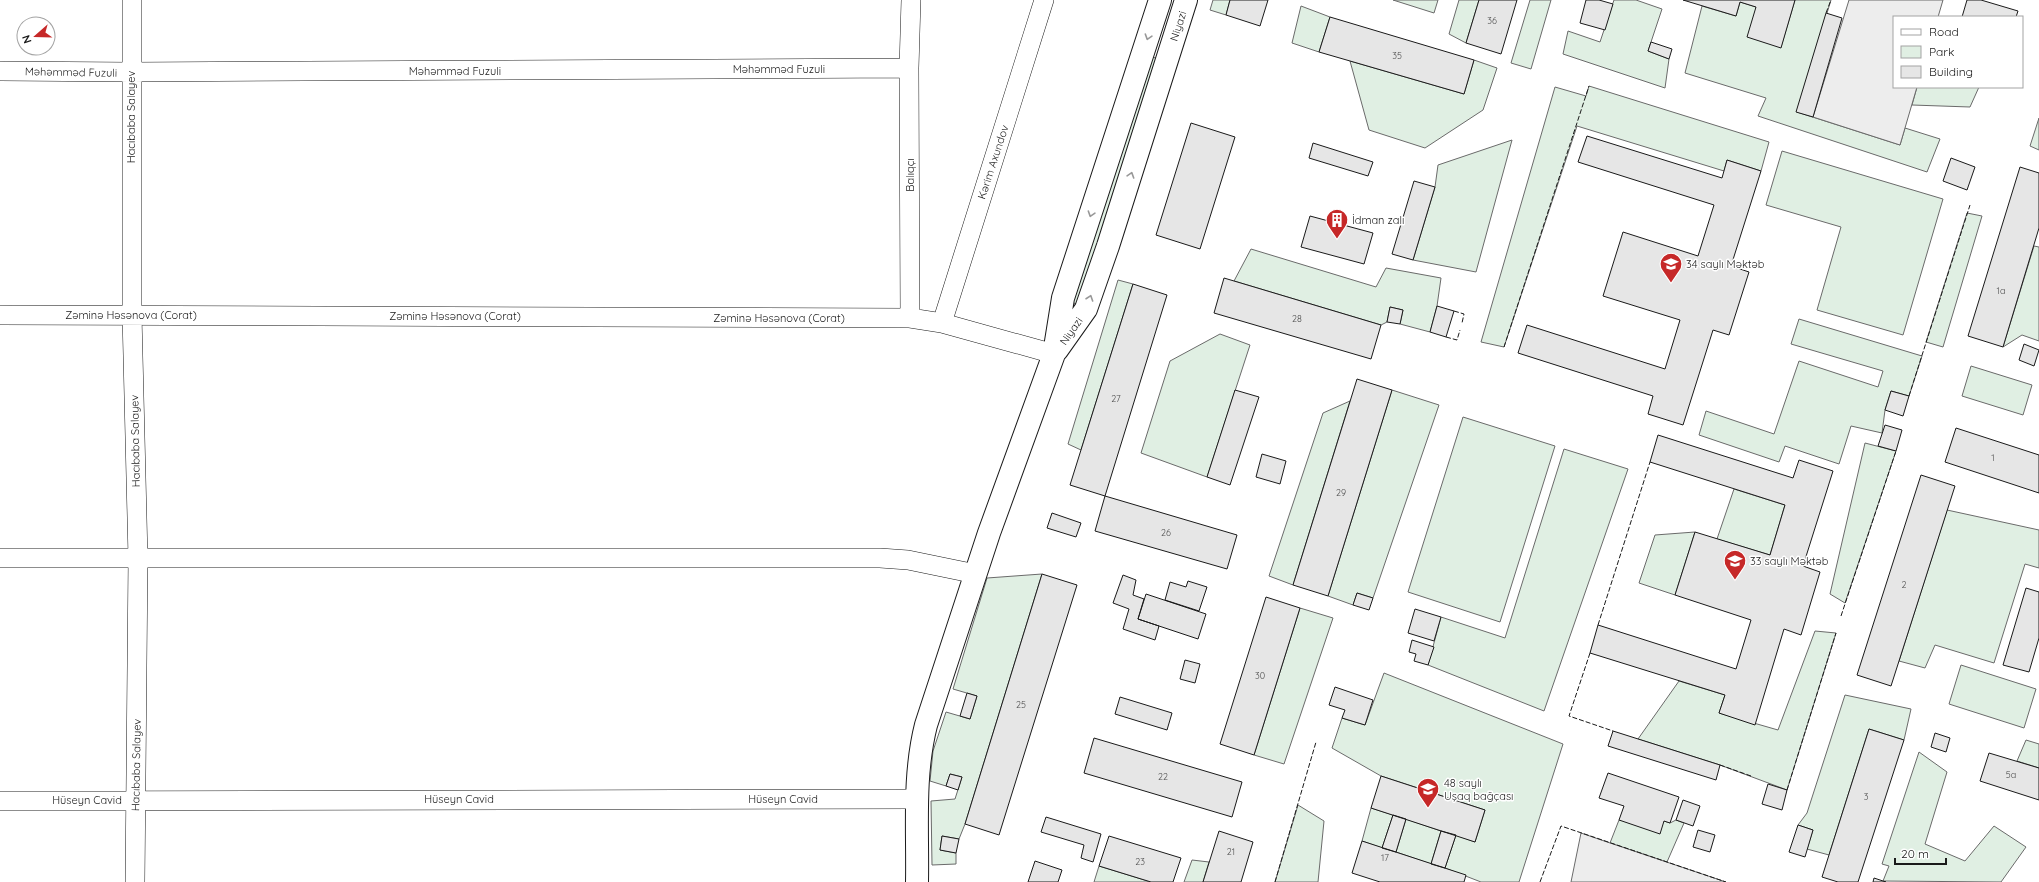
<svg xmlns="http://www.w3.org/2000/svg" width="2039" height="882" font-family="Quicksand,sans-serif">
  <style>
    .green { fill: #e0efe3; stroke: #6a6a6a }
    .parking { fill: #ededed; stroke: #6a6a6a }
    .building { fill: #e6e6e6; stroke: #1a1a1a }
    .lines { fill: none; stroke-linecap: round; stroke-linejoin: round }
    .minor-casing { stroke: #1a1a1a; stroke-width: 20 }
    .major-casing { stroke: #1a1a1a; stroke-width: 24 }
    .minor { stroke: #fff; stroke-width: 19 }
    .major { stroke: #fff; stroke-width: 22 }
    .fence { stroke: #1a1a1a; stroke-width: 1; stroke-dasharray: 5 2; stroke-linecap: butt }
    .oneway { stroke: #989898 }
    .labels { text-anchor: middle; stroke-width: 3; stroke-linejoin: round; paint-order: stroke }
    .number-label { font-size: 9px; fill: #4d4d4d }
    .street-label { font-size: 11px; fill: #1a1a1a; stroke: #fff }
    .poi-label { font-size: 11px; fill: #1a1a1a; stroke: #fff; text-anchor: start }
  </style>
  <rect width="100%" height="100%" fill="#fff"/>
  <path class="green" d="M1213,0H1230L1226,15L1210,10Z
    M1393,0H1438L1434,13Z
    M1459,0H1479L1466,43L1449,34Z
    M1530,0H1551L1531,69L1511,63Z
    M1614,0H1636L1662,9L1648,51L1669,59L1665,88L1563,54L1568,31L1600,42Z
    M1795,0H1831L1797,112L1900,145L1905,128L1940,139L1927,172L1758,116L1766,98L1685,73L1702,6L1736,16L1740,2L1756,7L1781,47Z
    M1301,6L1330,17L1319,52L1292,43Z
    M1149,56L1159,59L1079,305L1071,302Z
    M1474,60L1497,68L1483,110L1425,148L1369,130L1350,61L1464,94Z
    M1589,86L1769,142L1761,171L1727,160L1724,171L1577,126L1504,347L1481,342L1555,87L1586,96Z
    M1917,87H1979L1970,107L1912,105Z
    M2039,118V150L2030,146Z
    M1512,140L1476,272L1413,260L1435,187L1438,165Z
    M1782,151L1943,199L1903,335L1817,310L1841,227L1766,205Z
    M1967,213L1982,216L1943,347L1926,342Z
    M2034,246L2039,247V341L2022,335L2003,347Z
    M1251,249L1376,287L1386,268L1441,278L1437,306L1430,332L1400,324L1403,310L1390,307L1387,322L1381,325L1234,281Z
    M1118,280L1133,284L1081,450L1068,444Z
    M1799,319L1922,356L1909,396L1891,391L1885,410L1882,433L1851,426L1839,464L1785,446L1779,462L1699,435L1706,411L1774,434L1799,361L1878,387L1883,371L1791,344Z
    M1220,334L1250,345L1207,477L1141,453L1170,361Z
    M1971,366L2032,385L2023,415L1962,396Z
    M1392,390L1439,405L1373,598L1357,593L1353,605L1328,596Z
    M1350,401L1293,585L1269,576L1323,413Z
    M1463,417L1555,446L1500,622L1408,592Z
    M1865,443L1896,451L1845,603L1830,594Z
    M1564,449L1628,469L1544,711L1428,665L1441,617L1505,638Z
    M1734,489L1785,505L1770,555L1717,539Z
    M1947,510L2039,530V568L2025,564L1994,663L1935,645L1925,668L1899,661Z
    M1695,532L1675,595L1639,583L1655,535Z
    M1042,574L965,824L959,839L942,836L940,850L956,853V864L932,865L931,801L955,799L962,777L950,774L946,786L930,781L933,751L946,712L970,719L977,696L953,689L987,578Z
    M1300,608L1333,618L1284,764L1254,755Z
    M1815,631L1836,633L1787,790L1720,765L1638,739L1679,681L1725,695L1719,713L1778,730Z
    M1961,665L2036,689L2024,728L1949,704Z
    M1384,673L1563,744L1519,882H1481L1445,868L1456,835L1475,842L1485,810L1381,776L1332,748L1342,718L1365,725Z
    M1845,695L1911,709L1904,740L1869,729L1829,855L1807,849L1813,830L1798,825L1807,813Z
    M2026,740L2039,744V768L2017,761Z
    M1919,752L1947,772L1925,844L1965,861L1994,826L2026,847L2001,882L1883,881L1889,866L1882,864Z
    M1298,805L1324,821L1318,882H1275Z
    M1371,808L1393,815L1382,848L1362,841Z
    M1406,819L1441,831L1431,864L1396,852Z
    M1619,820L1664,821L1670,823L1676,820L1684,823L1667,862L1610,843Z
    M1192,860L1209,862L1203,882H1184Z
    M1099,866L1151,882H1094Z"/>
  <path class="parking" d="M1849,0H1943L1938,17H1894V87H1917L1900,145L1813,117Z
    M1581,833L1610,843L1726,882H1571Z"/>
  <path class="building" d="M1230,0H1268L1260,26L1226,15Z
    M1479,0H1517L1501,54L1466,43Z
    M1586,0H1599L1613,4L1605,30L1580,23Z
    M1683,0H1795L1781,48L1747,37L1756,7L1740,2L1736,16Z
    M1967,0H1981L2018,11L2016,17H1962Z
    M1826,13L1842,18L1813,117L1796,112Z
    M1330,17L1474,60L1464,94L1319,52Z
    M1651,42L1672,49L1669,59L1648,51Z
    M1191,123L1235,137L1200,249L1156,235Z
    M1587,136L1722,178L1727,160L1761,171L1731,266L1749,272L1729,335L1713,330L1683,425L1648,414L1653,396L1518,353L1527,325L1665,369L1680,320L1603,296L1623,232L1698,256L1714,205L1578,162Z
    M1313,143L1373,162L1368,176L1309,158Z
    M1951,158L1975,167L1967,190L1943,181Z
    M2020,167L2039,173V228L2003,347L1968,336Z
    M1414,181L1435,187L1413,260L1392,254Z
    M1310,216L1373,233L1364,264L1301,247Z
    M1224,278L1381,325L1371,359L1214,313Z
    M1133,284L1167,295L1105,496L1070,485Z
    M1437,306L1454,311L1446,337L1430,332Z
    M1390,307L1403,310L1400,324L1387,322Z
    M2024,344L2039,350L2034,366L2019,360Z
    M1357,379L1392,390L1328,596L1293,585Z
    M1235,390L1259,397L1230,485L1207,477Z
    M1891,391L1909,396L1903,416L1885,410Z
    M1885,425L1902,430L1896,451L1878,446Z
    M1956,428L2039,455V493L1945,462Z
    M1658,435L1793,478L1799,460L1833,471L1803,566L1820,572L1801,635L1784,629L1755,725L1719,713L1725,695L1590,653L1598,625L1736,669L1751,620L1675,595L1695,532L1770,555L1785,505L1650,462Z
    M1262,454L1286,461L1280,484L1256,477Z
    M1921,475L1955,486L1891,686L1857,675Z
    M1105,496L1237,535L1227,569L1095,531Z
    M1052,513L1081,523L1076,537L1047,528Z
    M1042,574L1077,585L999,835L965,824Z
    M1123,575L1136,580L1133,595L1144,599L1138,619L1159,626L1155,640L1123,629L1129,609L1113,603Z
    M1188,581L1207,587L1199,611L1165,600L1170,582L1186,587Z
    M2026,588L2039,592V638L2029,672L2003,665Z
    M1357,593L1373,598L1369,610L1353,605Z
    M1146,594L1206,614L1198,639L1138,619Z
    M1266,597L1300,608L1254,755L1220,744Z
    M1415,609L1441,617L1434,641L1408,633Z
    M1412,640L1434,647L1428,665L1414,661L1416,654L1409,652Z
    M1185,660L1200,664L1195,683L1180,679Z
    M1335,687L1373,700L1365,725L1342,718L1345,710L1329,705Z
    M967,693L977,696L970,719L960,716Z
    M1120,697L1172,713L1167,730L1115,714Z
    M1869,729L1904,740L1858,882H1838L1822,877Z
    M1613,731L1720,765L1716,780L1608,746Z
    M1935,733L1950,738L1946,752L1931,747Z
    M1094,738L1242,782L1232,817L1084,773Z
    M1989,753L2039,768V800L1980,781Z
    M1608,773L1679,797L1670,823L1664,821L1660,834L1619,820L1624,806L1599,798Z
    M950,774L962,777L958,790L946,786Z
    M1381,776L1485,810L1475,842L1371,808Z
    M1768,784L1787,790L1782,810L1762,804Z
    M1683,800L1700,806L1693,826L1676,820Z
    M1393,815L1406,819L1396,852L1382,848Z
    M1046,817L1101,834L1093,862L1081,858L1084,845L1041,832Z
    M1798,825L1813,830L1805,857L1789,852Z
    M1698,830L1715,835L1710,852L1693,847Z
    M1219,831L1253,842L1241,882H1203Z
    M1441,831L1456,835L1445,868L1431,864Z
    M942,836L959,839L956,853L940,850Z
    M1109,836L1181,858L1173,882H1151L1099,866Z
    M1362,841L1466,875L1464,882H1380L1352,873Z
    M1035,861L1062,870L1058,882H1028Z
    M1874,878L1886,882H1873Z"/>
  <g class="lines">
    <g class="minor-casing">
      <path id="minor" d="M132,0V315L138,558L135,882
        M911,0L909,68L910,318L942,323L1054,354
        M0,71L131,72L909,68
        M0,315L910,318
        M942,323L1044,0
        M0,558H880L908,560L976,574
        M0,801L918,799"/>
    </g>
    <g class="major-casing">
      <path id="major" d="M1057,350L1086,309L1108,246L1186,0
        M917,882C918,830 913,776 926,725L989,533L1054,354L1063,298L1160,0"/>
    </g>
    <use href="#minor" class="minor"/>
    <use href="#major" class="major"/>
    <path class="fence" d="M1826,13L1831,0
      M1454,311L1464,314L1462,323
      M1446,337L1457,340L1460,330
      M1504,347L1589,86
      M1909,396L1970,205
      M1841,616L1896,451
      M1598,625L1650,462
      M1590,653L1569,716L1613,731
      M1720,765L1751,776
      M1787,790L1836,633
      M1275,882L1316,742
      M1540,882L1561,826L1726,882"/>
  </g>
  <defs><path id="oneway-chevron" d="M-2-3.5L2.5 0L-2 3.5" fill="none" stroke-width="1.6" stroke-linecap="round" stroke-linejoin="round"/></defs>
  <g class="oneway">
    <use href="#oneway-chevron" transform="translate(1148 37) rotate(108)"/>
    <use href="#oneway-chevron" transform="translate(1131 175) rotate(-72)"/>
    <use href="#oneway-chevron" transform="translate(1091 214) rotate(108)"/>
    <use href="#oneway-chevron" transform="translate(1090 298) rotate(-71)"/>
  </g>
  <defs>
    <g id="building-pin" transform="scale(1.15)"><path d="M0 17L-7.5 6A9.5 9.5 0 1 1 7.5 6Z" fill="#c62828" stroke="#fff"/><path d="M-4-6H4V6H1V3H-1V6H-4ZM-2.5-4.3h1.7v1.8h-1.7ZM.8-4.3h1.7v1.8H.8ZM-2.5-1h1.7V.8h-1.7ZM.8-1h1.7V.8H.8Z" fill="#fff"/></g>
    <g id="school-pin" transform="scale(1.15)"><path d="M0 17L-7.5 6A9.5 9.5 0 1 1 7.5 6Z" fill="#c62828" stroke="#fff"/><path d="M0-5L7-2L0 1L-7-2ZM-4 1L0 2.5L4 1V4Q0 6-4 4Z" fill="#fff"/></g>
  </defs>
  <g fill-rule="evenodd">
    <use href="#building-pin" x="1337" y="220"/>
    <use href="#school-pin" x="1671" y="264"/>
    <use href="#school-pin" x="1735" y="561"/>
    <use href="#school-pin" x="1428" y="789"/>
  </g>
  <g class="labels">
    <g class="number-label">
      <text x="1492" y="24">36</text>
      <text x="1397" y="59">35</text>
      <text x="2001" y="294">1a</text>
      <text x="1297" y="322">28</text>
      <text x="1116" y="402">27</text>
      <text x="1993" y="461">1</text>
      <text x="1341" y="496">29</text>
      <text x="1166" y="536">26</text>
      <text x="1904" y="588">2</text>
      <text x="1260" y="679">30</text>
      <text x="1021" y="708">25</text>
      <text x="2011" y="778">5a</text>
      <text x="1163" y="780">22</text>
      <text x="1866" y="800">3</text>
      <text x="1231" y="855">21</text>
      <text x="1385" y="861">17</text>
      <text x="1140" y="865">23</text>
    </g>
    <g class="street-label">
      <text transform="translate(1178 26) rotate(-72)" y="4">Niyazi</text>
      <text x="779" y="73">Məhəmməd Fuzuli</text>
      <text x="455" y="75">Məhəmməd Fuzuli</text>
      <text transform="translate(71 72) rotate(1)" y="4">Məhəmməd Fuzuli</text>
      <text transform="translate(131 117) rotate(-90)" y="4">Hacıbaba Salayev</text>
      <text transform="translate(993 162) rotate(-72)" y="4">Kərim Axundov</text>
      <text transform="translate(910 175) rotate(-90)" y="4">Balıqçı</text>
      <text x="131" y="319">Zəminə Həsənova (Corat)</text>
      <text x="455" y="320">Zəminə Həsənova (Corat)</text>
      <text x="779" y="322">Zəminə Həsənova (Corat)</text>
      <text transform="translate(1071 331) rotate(-55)" y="4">Niyazi</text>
      <text transform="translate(135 441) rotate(-91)" y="4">Hacıbaba Salayev</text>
      <text transform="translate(136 765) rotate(-89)" y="4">Hacıbaba Salayev</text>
      <text x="459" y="803">Hüseyn Cavid</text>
      <text x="783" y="803">Hüseyn Cavid</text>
      <text x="87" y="804">Hüseyn Cavid</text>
    </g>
    <g class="poi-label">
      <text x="1352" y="224">İdman zalı</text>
      <text x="1686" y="268">34 saylı Məktəb</text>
      <text x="1750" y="565">33 saylı Məktəb</text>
      <text x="1444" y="787">48 saylı<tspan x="1444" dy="13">Uşaq bağçası</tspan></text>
    </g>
  </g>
  <rect x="1893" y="16" width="130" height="72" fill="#ffffff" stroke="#a3a3a3"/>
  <rect x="1901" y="29" width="20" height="6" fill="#ffffff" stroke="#a3a3a3"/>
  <text x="1929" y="36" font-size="12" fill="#1a1a1a">Road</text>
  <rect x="1901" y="46" width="20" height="12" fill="#e0efe3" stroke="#a3a3a3"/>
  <text x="1929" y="56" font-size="12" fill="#1a1a1a">Park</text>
  <rect x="1901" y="66" width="20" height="12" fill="#e6e6e6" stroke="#a3a3a3"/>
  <text x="1929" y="76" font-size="12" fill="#1a1a1a">Building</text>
  <g transform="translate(36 36) rotate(250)"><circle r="19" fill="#ffffff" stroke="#a3a3a3"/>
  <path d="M0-3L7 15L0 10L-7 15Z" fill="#c62828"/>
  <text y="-6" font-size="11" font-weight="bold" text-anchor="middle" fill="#1a1a1a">N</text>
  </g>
  <path d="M1895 858v6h51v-6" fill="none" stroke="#1a1a1a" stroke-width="2"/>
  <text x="1901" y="858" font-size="12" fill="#1a1a1a" stroke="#ffffff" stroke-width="3" paint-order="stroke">20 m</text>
</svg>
